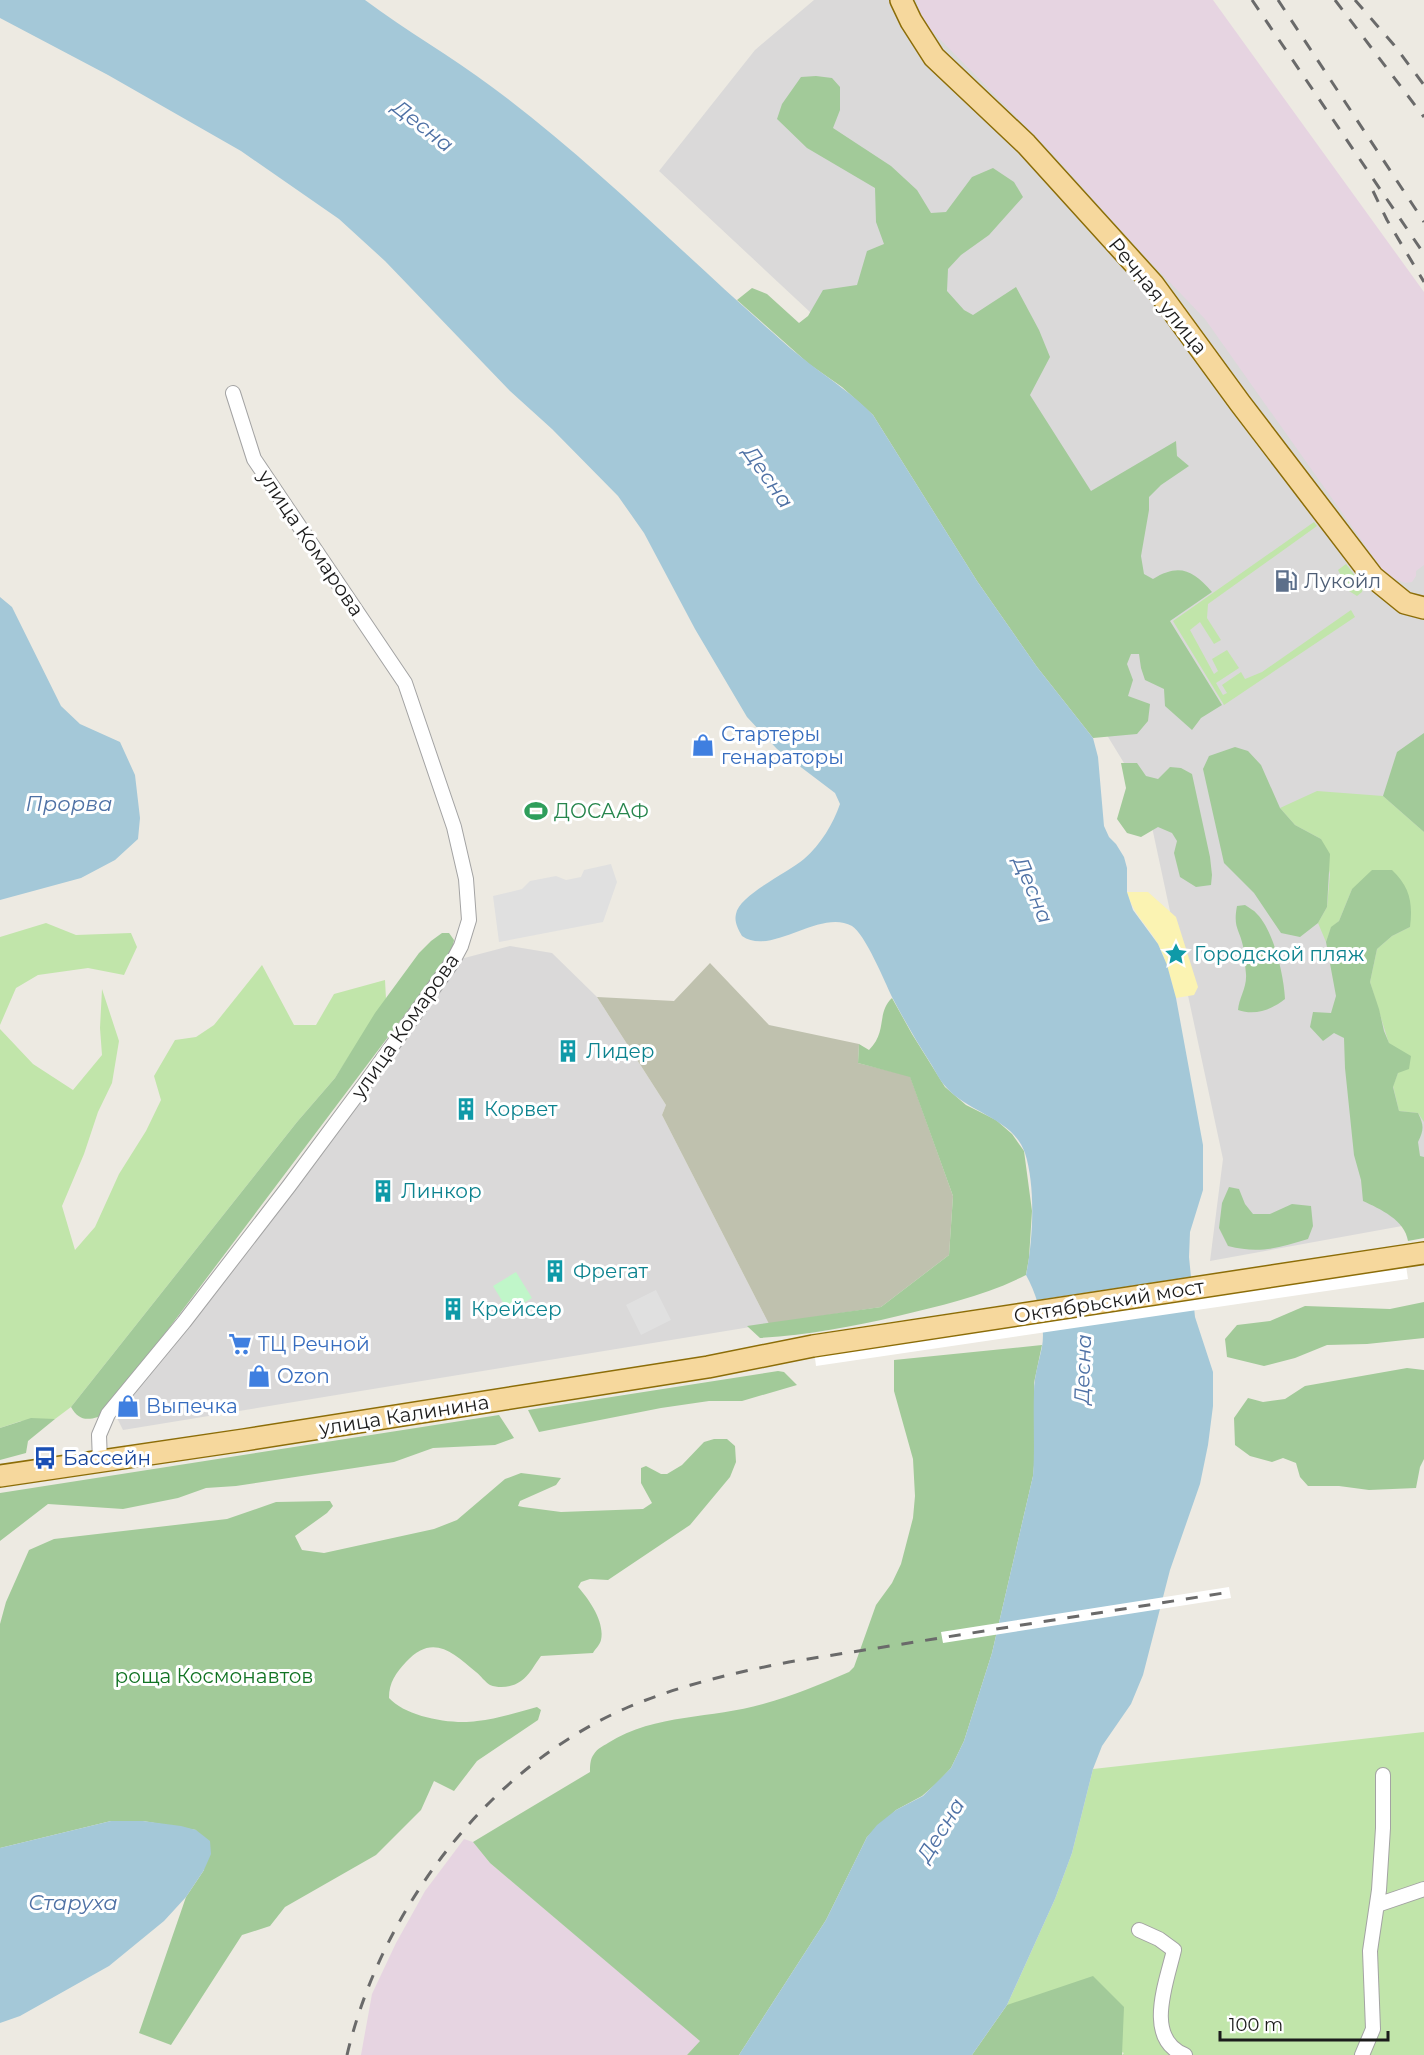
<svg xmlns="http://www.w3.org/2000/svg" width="1424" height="2055" font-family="Montserrat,sans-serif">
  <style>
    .residential { fill: #dad9d9 }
    .industrial { fill: #e6d4e1 }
    .construction { fill: #bfc1ae }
    .grass { fill: #c1e5aa }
    .forest { fill: #a2ca99 }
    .sand { fill: #fbf3b2 }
    .park { fill: #c0f6c9 }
    .parking { fill: #e0e0e0 }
    .water { fill: #a4c8d8 }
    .pier { fill: #fff }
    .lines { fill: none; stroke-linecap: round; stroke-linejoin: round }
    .minor-casing { stroke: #a3a3a3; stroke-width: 16 }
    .primary-casing { stroke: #8c6d08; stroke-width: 24 }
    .minor { stroke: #fff; stroke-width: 14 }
    .primary { stroke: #f6d89d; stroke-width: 21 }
    .rail { stroke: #6a6a6a; stroke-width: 3; stroke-dasharray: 12 12; stroke-linecap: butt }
    .labels { text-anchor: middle; stroke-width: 6; stroke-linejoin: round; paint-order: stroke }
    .street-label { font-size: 20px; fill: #1c1c1c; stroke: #fff }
    .service-label { font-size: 20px; fill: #4e5e75; stroke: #fff; text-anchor: start }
    .shop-label { font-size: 20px; fill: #366cbe; stroke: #fff; text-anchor: start }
    .leisure-label { font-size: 20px; fill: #27864d; stroke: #fff; text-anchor: start }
    .culture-label { font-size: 20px; fill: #0d838f; stroke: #fff; text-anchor: start }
    .transit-label { font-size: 20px; fill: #164399; stroke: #fff; text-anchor: start }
    .park-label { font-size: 20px; fill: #117323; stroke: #fff }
    .water-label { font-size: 21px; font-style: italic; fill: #4e71a5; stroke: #fff }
  </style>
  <rect width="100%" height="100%" fill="#edeae2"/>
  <path class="residential" d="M814,0H957L1424,422V1222L1210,1261L1223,1159L1146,799L899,395L659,171L755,50Z
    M510,946L552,953L597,997L666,1105L662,1115L769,1324L123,1430L114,1412L453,961Z"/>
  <path class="industrial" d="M916,0H1213L1424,292V565L1416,571V576L1412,582L1405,583L1393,578L1382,569L1205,319L1137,248L1051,152L923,22Z
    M464,1839L473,1842L490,1863L701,2041L687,2055H361L372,1994L396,1943L425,1891Z"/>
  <path class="construction" d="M710,963L769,1025L859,1044L858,1063L910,1076L953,1196L949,1255L881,1307L769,1324L662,1115L666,1105L597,997L674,1001Z"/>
  <path class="grass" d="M1314,522L1317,526L1208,604L1207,618L1221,640L1214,644L1200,622L1190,630L1214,674L1218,671L1212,659L1227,650L1239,668L1216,683L1223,695L1227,693L1222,685L1241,672L1245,679L1262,672L1351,610L1355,617L1224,705L1173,621Z
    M1346,564L1363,586L1362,592L1357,596L1349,591L1338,570Z
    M1317,791L1383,796L1424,832V1122L1418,1113L1399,1111L1393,1086L1398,1073L1370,982L1377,949L1392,936L1410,927L1352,889L1339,921L1331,928L1326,942L1318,923L1327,907L1330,874L1321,839L1295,825L1280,808Z
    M46,923L76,935L131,933L137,947L124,975L88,968L38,975L16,988L0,1025V937Z
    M262,965L294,1025H316L334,994L385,980L386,999L335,1078L297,1122L71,1407L55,1419L21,1421L0,1428V1029L33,1064L73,1090L102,1055L100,1028L102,989L119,1041L112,1083L98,1112L84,1154L62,1206L75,1250L95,1227L119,1174L146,1131L161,1100L154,1076L175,1040L196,1037L214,1025Z
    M1424,1732V2055H1122L1124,2053L1007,2005L1055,1899L1072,1853L1093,1769Z"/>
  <path class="forest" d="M816,76L832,78L840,87V110L833,128L891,166L917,190L931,213L946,212L972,177L993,168L1014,182L1023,197L989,235L961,255L948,269L947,291L964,310L973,315L1016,287L1039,330L1050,357L1030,395L1091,491L1176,441L1177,456L1189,466L1161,485L1149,497V510L1141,556L1144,574L1153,579C1179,563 1193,570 1212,592L1170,621L1222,705L1201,718L1192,730L1165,706L1164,689L1145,680L1141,668L1139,654H1131L1127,664L1133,680L1128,696L1150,704L1148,721L1137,734L1093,738L1037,667L977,581L873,415L842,387L809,364L737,300L752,288L767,294L799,323L808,316L823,290L857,285L867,251L884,244L876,222L875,188L807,148L777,119L782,104L801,77Z
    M1424,733V832L1383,796L1397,752Z
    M1235,747L1248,751L1261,765L1280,808L1295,825L1321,839L1330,854L1327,907L1318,923L1300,937L1281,933L1254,893L1224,863L1203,769L1209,756Z
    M1121,763H1137L1146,776L1158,779L1170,767L1181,768L1192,774L1210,857L1212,875L1211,885L1196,887L1180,877L1174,853L1177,841L1172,833L1158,827L1141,837L1127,833L1117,819L1126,788Z
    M1372,870H1392C1410,887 1413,903 1410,927L1392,936L1377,949L1370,982L1379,1009L1384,1031L1389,1043L1411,1056L1409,1069L1398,1073L1393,1087L1399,1111L1418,1113C1424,1125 1424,1130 1418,1142L1420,1156L1424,1157V1238L1408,1241C1405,1220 1380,1209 1363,1201L1361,1180L1354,1155L1345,1068L1344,1038L1334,1033L1323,1041L1310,1027L1313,1012L1331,1013L1336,996L1326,942L1331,927L1339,921L1352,889Z
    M1245,905C1249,908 1254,910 1257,914C1274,931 1284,976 1285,999C1271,1010 1255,1016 1238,1010C1239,997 1247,988 1246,974C1245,965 1244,955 1243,946C1239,928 1233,928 1237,906Z
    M442,933H449L454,940L452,952L151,1352L98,1417C85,1421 78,1419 71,1407L297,1122L335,1078L375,1013L419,953L431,941Z
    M892,998L912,1034L945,1087L966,1105L996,1120L1012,1134L1024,1151L1032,1211L1029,1258L1026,1275C985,1296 942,1305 898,1316C852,1327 807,1335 760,1338L747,1326L881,1307L949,1255L953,1196L910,1077L858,1063L859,1044L869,1050C888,1031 876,1013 892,998Z
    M1229,1187L1239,1189L1245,1204L1253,1214H1270L1292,1204L1311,1206L1313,1226L1308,1239C1279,1248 1259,1254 1228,1246L1219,1228L1222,1203Z
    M1424,1302V1338L1367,1344L1327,1345L1295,1358L1264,1366L1227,1357L1225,1339L1237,1325L1270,1321L1305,1306L1390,1309Z
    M1042,1345L1034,1383L1035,1455L1033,1476L992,1653L964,1741L951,1768L938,1782L922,1796L896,1810L867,1837L826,1920L739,2055H687L700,2041L490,1863L473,1842L590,1772C590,1766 590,1759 594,1754C597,1749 603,1746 608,1743C656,1713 712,1719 763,1704C793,1696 821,1684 849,1672L854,1667L876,1605L892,1583L901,1564L913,1518L915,1496L913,1459L894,1391V1360Z
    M1407,1368L1424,1370V1459L1420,1467L1416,1488L1369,1490L1339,1486H1308L1300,1477L1296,1463L1283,1458L1272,1462L1250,1456L1235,1445L1234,1418L1248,1398L1263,1402L1285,1399L1305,1386Z
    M778,1371L784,1372L797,1385L742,1401H709L661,1408L539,1432L528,1410Z
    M499,1415L514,1438L495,1445L433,1448L394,1462L236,1486L206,1488L178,1498L123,1509L48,1504L0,1541V1493Z
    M31,1418L55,1419L28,1441L26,1453L0,1460V1428Z
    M714,1439H727L735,1446L736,1462L730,1477L690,1525L608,1580L590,1579L581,1582L578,1587C589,1599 605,1622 601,1640C600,1645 595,1649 593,1653L541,1656C535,1664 529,1676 521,1681C513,1687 500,1689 490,1685C485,1682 481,1676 476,1672C453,1652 432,1633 406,1662C396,1673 389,1682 389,1698C406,1717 452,1725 477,1721C497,1719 518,1712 537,1707L541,1710L538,1720L477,1761L454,1791L434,1781L421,1810L376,1855L285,1907L270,1926L242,1935L171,2045L139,2033L186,1897L204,1870L196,1830L143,1821H111L0,1848V1624L6,1602L29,1550L54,1539L227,1519L276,1502L330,1501L333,1506L327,1513L295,1536L302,1550L324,1553L434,1529L457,1520L505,1479L521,1473L561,1478L556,1485L520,1501L518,1506L523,1507L561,1512L643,1509L652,1503L641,1483V1468L646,1466L661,1474H667L682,1465L704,1442Z
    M1093,1976L1124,2007L1122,2055H972L1007,2005Z"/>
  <path class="sand" d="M1127,892H1148L1176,917L1198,987L1194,995L1176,998C1171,980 1167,961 1158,944C1147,924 1134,916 1127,892Z"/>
  <path class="park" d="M516,1272L532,1298L509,1312L493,1286Z"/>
  <path class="parking" d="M611,864L617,882L603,922L499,942L493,896L522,889L530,881L556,876L566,880L581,877L584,870Z
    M656,1290L671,1320L641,1335L626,1305Z"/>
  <path class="water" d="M0,0H365C406,31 451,56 492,87C592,161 679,250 772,332C784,343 797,354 810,364C832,381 854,395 873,415L977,581L1037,667L1093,738L1098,757L1104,826L1109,837L1116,844L1124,857L1127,868V892L1133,910L1158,944L1167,965L1176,998L1203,1145V1190L1190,1232L1189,1257L1195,1317L1213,1372V1406L1208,1445L1200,1484L1170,1570L1143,1675L1131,1704L1102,1746L1093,1769L1072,1853L1055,1899L1007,2005L972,2055H739L826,1920L867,1837L877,1825L896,1810L923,1796L951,1768L964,1741L992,1653L1033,1476C1035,1448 1033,1421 1034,1392C1034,1376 1039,1362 1042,1347C1046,1324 1037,1295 1026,1275C1033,1240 1036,1188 1025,1153C1013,1118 968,1113 946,1087C940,1081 936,1072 931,1064C917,1042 904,1020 892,997C885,982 865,934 852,926C820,908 771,957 742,936C738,929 734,922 736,914C739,895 789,872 804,859C821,844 833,824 840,804L835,793L777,749L747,717L695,629L644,533L618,496L552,429L510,391L385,261L339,219L241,151L108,75L0,18Z
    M0,597L12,607L61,706L80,724L120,742L135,775L140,818L138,839L115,860L81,878L0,900Z
    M111,1821H143L181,1826L196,1830L210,1841L211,1854L204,1870L186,1897L164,1921L109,1966L20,2016L0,2023V1848Z"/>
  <path class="pier" d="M1403,1245L1408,1279L816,1366L812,1334Z
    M1229,1587L1231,1598L943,1643L941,1632Z"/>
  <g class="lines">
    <g class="minor-casing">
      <path id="minor" d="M100,1462L99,1435L108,1414L184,1322L289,1186L364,1085L453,961L461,946L469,920L466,879L454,827L405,683L254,459L233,393
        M1377,1905L1424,1889
        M1139,1930L1159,1939L1174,1950C1167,1981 1143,2039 1185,2055
        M1362,2055L1373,2029L1370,1951L1379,1890L1383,1828V1775"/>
    </g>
    <g class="primary-casing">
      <path id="primary" d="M901,0L911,21L934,57L1026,144L1153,284L1240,403L1373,577L1405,603L1424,608
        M0,1476L244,1440L708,1367L813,1346L1424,1253"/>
    </g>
    <use href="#minor" class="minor"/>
    <use href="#primary" class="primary"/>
    <path class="rail" d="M1252,0L1424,254
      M1278,0L1424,222
      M1335,0L1424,117
      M1355,0L1394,45L1424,85
      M1373,191L1387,220L1424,282
      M347,2055C381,1911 486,1770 624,1709C677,1686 732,1673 789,1662L1230,1592"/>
  </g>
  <defs>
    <g id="fuel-bare" transform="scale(1.8)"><path d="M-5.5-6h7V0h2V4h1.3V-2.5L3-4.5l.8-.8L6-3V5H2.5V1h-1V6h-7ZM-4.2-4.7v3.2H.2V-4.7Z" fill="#5c6f8a" stroke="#fff" stroke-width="2.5" paint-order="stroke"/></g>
    <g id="shop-bare" transform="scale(1.8)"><path d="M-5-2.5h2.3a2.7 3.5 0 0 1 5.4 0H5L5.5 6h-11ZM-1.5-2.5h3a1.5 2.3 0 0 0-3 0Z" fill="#3f7fe0" stroke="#fff" stroke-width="2.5" paint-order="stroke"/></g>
    <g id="stadium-bare" transform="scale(1.8)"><path d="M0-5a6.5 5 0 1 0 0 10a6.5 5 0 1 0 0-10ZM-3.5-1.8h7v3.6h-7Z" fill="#2e9e5b" stroke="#fff" stroke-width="2.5" paint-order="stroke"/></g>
    <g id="sight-bare" transform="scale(1.8)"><path d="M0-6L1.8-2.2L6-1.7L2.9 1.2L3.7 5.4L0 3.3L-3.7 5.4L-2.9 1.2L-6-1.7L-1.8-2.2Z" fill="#0f9aa8" stroke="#fff" stroke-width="2.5" paint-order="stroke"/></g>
    <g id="building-bare" transform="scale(1.8)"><path d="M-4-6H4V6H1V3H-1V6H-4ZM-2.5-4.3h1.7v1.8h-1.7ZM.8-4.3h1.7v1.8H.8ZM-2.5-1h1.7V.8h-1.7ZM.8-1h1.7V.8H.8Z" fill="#0f9aa8" stroke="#fff" stroke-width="2.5" paint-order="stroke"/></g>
    <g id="supermarket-bare" transform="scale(1.8)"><path d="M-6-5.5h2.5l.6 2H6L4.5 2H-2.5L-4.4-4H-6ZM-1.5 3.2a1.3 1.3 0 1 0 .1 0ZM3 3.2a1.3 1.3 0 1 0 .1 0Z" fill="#3f7fe0" stroke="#fff" stroke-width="2.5" paint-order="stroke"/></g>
    <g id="bus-bare" transform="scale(1.8)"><path d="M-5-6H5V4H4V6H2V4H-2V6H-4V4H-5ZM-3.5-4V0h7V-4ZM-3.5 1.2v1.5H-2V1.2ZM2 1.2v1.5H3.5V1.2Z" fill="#1a4fb4" stroke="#fff" stroke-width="2.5" paint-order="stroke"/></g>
  </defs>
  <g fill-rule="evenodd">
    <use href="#fuel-bare" x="1286" y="581"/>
    <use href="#shop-bare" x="703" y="745"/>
    <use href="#stadium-bare" x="536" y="811"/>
    <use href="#sight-bare" x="1176" y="954"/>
    <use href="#building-bare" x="568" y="1051"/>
    <use href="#building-bare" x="466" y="1109"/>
    <use href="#building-bare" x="383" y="1191"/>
    <use href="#building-bare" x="555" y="1271"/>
    <use href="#building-bare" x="453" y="1309"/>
    <use href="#supermarket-bare" x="240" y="1344"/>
    <use href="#shop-bare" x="259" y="1376"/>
    <use href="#shop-bare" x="128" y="1406"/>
    <use href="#bus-bare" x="45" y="1458"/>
  </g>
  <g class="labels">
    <g class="street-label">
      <text transform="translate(1158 296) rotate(51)" y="7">Речная улица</text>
      <text transform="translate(311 543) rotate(56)" y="7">улица Комарова</text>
      <text transform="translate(405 1026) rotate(-55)" y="7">улица Комарова</text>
      <text transform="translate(1109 1301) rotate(-9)" y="7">Октябрьский мост</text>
      <text transform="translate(404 1415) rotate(-9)" y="7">улица Калинина</text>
    </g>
    <g class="service-label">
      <text x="1304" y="588">Лукойл</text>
    </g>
    <g class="shop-label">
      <text x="721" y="741">Стартеры<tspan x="721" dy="23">генараторы</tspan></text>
      <text x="258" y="1351">ТЦ Речной</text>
      <text x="277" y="1383">Ozon</text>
      <text x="146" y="1413">Выпечка</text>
    </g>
    <g class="leisure-label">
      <text x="554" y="818">ДОСААФ</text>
    </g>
    <g class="culture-label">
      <text x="1194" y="961">Городской пляж</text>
      <text x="586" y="1058">Лидер</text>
      <text x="484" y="1116">Корвет</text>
      <text x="401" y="1198">Линкор</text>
      <text x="573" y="1278">Фрегат</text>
      <text x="471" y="1316">Крейсер</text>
    </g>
    <g class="transit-label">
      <text x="63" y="1465">Бассейн</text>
    </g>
    <g class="park-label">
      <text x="214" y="1683">роща Космонавтов</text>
    </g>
    <g class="water-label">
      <text transform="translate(423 126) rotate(38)" y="7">Десна</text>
      <text transform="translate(768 477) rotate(55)" y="7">Десна</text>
      <text x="69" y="811">Прорва</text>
      <text transform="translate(1033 890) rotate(67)" y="7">Десна</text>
      <text transform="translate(1083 1369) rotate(-88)" y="7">Десна</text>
      <text transform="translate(941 1830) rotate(-58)" y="7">Десна</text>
      <text x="73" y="1910">Старуха</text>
    </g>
  </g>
  <path d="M1220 2031v9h168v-9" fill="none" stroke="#1c1c1c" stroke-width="3"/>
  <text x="1229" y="2031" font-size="18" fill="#1c1c1c" stroke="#ffffff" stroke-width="4.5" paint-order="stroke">100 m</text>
</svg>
